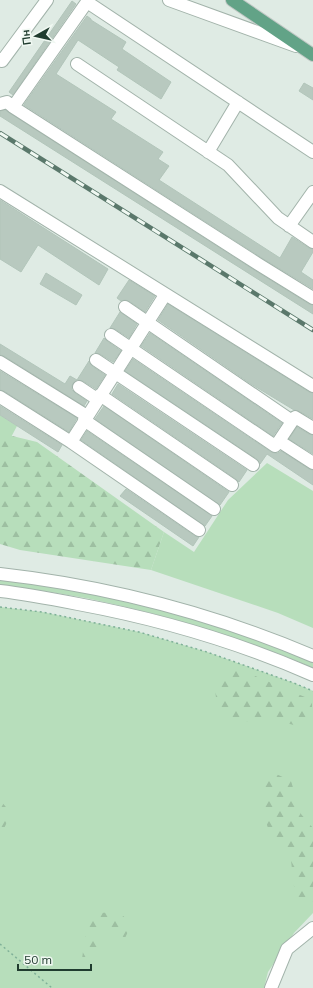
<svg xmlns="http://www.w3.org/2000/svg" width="313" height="988" font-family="Mulish,sans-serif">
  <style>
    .green { fill: #b7debb }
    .forest { fill: url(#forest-firs) }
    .building { fill: #b8c9bf; stroke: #b2c5ba }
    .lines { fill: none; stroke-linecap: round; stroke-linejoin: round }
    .minor-casing { stroke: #a2b3aa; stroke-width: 14 }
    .major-casing { stroke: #c1c8c5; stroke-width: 14 }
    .path { stroke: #7fb098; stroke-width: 1.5; stroke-dasharray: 2 3; stroke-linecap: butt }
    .minor { stroke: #fff; stroke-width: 12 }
    .major { stroke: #62a387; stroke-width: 12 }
    .rail-casing { stroke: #5a786b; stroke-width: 4.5 }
    .rail { stroke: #f0f8f2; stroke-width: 3; stroke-dasharray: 9; stroke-linecap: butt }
  </style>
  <defs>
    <pattern id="forest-firs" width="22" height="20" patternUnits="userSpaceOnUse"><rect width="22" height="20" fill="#b7debb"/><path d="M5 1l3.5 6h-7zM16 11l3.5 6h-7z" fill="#9dbfa1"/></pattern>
  </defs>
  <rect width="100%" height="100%" fill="#dfebe4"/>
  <path class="green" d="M0,415L17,426L0,458Z
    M267,463L313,491V628L278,613L151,570L164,532L194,552L228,500Z
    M0,578L96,594L169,611L272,644L313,662V668C287,656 260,647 234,638C158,612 80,594 0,585Z
    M0,607L42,612L139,632L207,652L294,683L313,691V913L294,933L268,972L264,988H0Z"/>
  <path class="forest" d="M0,433L37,442L164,532L151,570L20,550L0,544Z
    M230,670L246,672L312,700V713L297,726L276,720L257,722L231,720L218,712L214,683L219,675Z
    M272,772L291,781L301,814L313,828V901L307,904L295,895L290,852L271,837L265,819L262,788Z
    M0,800L11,813L2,833L0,832Z
    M118,912L132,923L125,938L106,926L95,932L102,942L98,962L82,959L87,922L99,913Z"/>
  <path class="building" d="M72,1L76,4L13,95L9,92Z
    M87,16L91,19V20L126,42L122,49L171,82L161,99L117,70L119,67L78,40L56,74L116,112L111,119L163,152L158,159L169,166L159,180L280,258L292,237L309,248L313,249V252L301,272L313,280V289L262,258L24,105L25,103Z
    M304,83L313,88V100L299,91Z
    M5,110L254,270L309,304L313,305V314L0,116V111Z
    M0,200L108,269L99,285L38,245L21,272L0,259Z
    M46,273L82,295L76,305L40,284Z
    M129,280L155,296L145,312L129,301L125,300L121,301L117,298Z
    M168,304L309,392L313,393V419L299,411L294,410L251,384L158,320Z
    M120,312L137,324L129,338L115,329L110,328Z
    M150,333L282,423L273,436L141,346Z
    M104,338L107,341L121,351L113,362L100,354L95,353Z
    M0,344L65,384L70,376L77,380L73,383L72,386V390L75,393L87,401L84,406L4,356L0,355Z
    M133,359L271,452L275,453H278L281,451L309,469L313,470V485L267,454L260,464L257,459L125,371Z
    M89,361L92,366L105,375L96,389L83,381L77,380Z
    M0,371L77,418L69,432L4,391L0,390Z
    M118,384L247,470L239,482L236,479L112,394Z
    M0,406L62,445L58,452L0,415Z
    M104,406L229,492L220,505L95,419Z
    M297,427L309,434L313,435V454L289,439Z
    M87,431L212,516L205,526L81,440Z
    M126,489L195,536L199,537L193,546L120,496Z"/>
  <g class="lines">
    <g class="minor-casing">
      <path id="minor" d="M169,0L296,46
        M0,59L2,61L47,0
        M77,64L228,165L278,218L313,242
        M0,104L7,102L13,107
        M208,152L238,102
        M313,152L87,2L13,107L258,264L313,298
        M0,191L313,386
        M289,226L313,192
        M125,307L292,421
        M111,335L275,446L279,441L313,463
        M96,360L253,465
        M0,362L87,416
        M79,387L97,399
        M100,395L232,485
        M0,397L71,442L165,295
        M84,420L214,509
        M279,441L295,417L313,428
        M71,442L199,530
        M0,574C107,586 214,614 313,656
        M0,591C26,594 52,599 78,604C159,619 238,642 313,675
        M271,988L287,949L313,928"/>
    </g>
    <g class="major-casing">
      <path id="major" d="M232,0L313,55"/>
    </g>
    <path class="path" d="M0,607L42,612L139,632L207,652L294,683L313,691
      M0,944L52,988"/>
    <use href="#minor" class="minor"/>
    <use href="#major" class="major"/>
    <g class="rail-casing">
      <path id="rail" d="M0,133L313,330"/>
    </g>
    <use href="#rail" class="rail"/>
  </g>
  <g transform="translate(36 36) rotate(262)" stroke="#f0f8f2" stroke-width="3" paint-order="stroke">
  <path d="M0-3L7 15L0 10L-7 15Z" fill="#203c2f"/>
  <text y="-6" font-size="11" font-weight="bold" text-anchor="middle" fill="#203c2f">Пн</text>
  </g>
  <path d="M18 964v6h73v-6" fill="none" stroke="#203c2f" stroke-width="2"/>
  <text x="24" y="964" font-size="12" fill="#203c2f" stroke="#f0f8f2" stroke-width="3" paint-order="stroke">50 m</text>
</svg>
